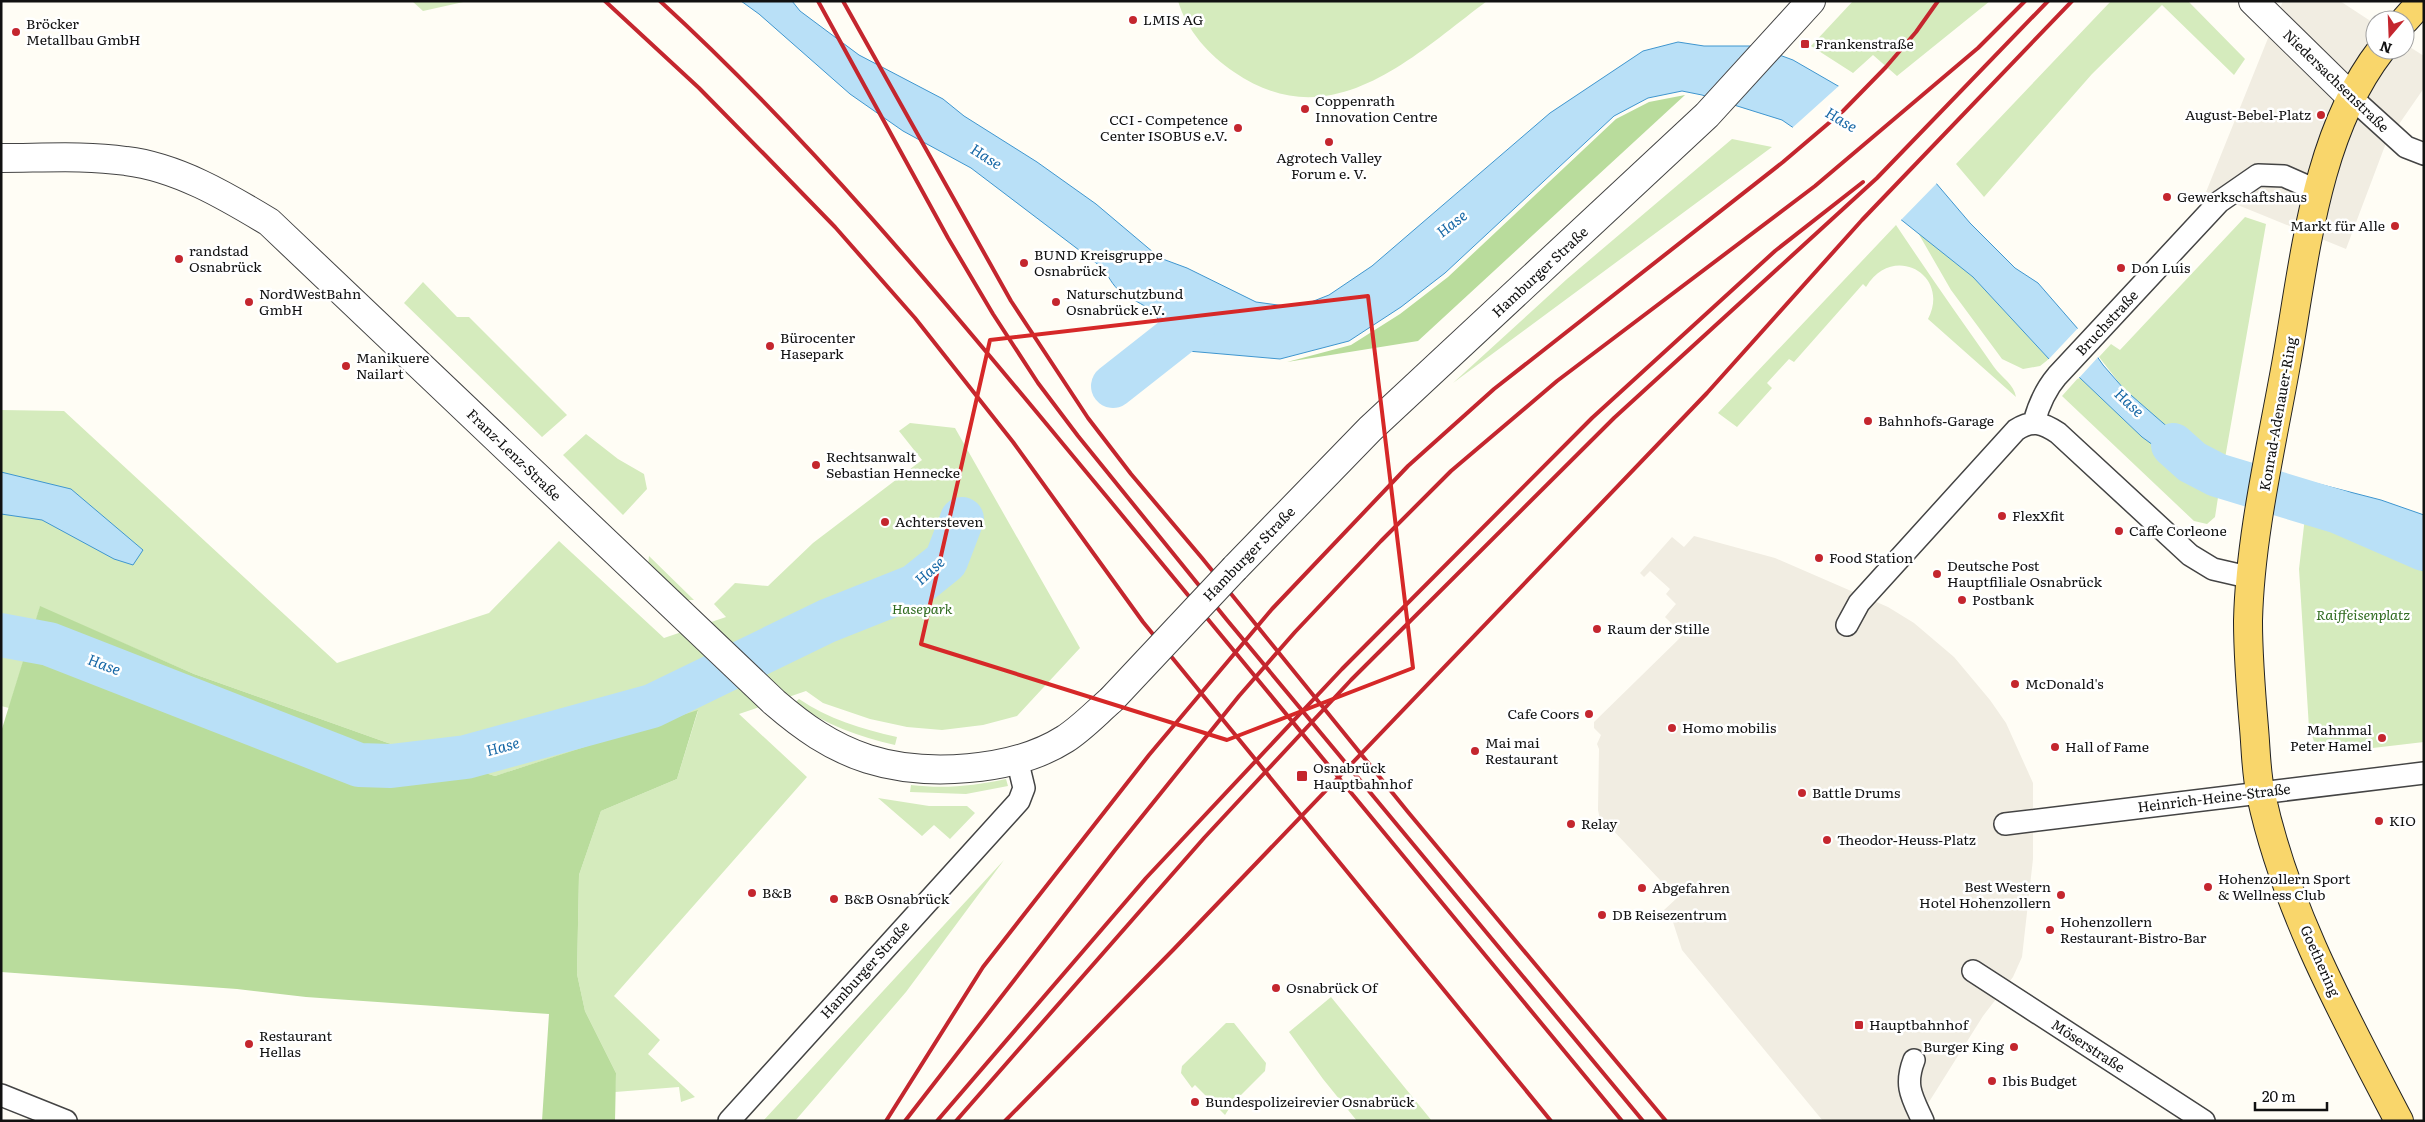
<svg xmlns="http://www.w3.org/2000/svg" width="2425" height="1122" font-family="Literata,serif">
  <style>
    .green { fill: #d5ebbd }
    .forest { fill: #b9dc9c }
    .plaza { fill: #f1ede2 }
    .water { fill: #b9e0f7; stroke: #3f96cf }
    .pier { fill: #fffdf5 }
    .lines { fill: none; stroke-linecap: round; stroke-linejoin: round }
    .river { stroke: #b9e0f7; stroke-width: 44 }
    .minor-casing { stroke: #444; stroke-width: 24 }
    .tertiary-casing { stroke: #444; stroke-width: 30 }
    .primary-casing { stroke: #222; stroke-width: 30 }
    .minor { stroke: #fff; stroke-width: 21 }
    .tertiary { stroke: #fff; stroke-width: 28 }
    .primary { stroke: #f9d66b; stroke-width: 28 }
    .rail { stroke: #c4262e; stroke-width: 4 }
    .tertiary-bridge-casing { stroke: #444; stroke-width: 30; stroke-linecap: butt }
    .tertiary-bridge { stroke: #fff; stroke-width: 28 }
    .marked { fill: none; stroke: #d62828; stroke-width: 4; stroke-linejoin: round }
    .poi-dot { fill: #c4262e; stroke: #fff; stroke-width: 2 }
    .labels { text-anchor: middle; stroke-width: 5; stroke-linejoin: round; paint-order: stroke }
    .poi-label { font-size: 14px; fill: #111; stroke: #fff; text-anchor: start }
    .street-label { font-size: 14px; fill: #111; stroke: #fff }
    .park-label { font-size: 14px; font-style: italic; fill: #2f6b1f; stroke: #fff }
    .water-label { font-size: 15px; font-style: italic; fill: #1768a6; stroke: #fff }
  </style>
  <rect width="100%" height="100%" fill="#fffdf5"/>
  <path class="green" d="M412,1H468L423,11Z
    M1178,1H1487C1412,57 1331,139 1234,72C1209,55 1187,31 1178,1Z
    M1853,1H1990L1897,76L1873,55L1853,73L1811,46Z
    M2111,1H2188L2245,59L2234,75L2162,5L2092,74L1984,197L1956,164Z
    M1732,139L1772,147L1453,383L1567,279Z
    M2245,217L2266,224L2224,464L2202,457L2124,389L2099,357L2111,344L2120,350Z
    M1896,225C1928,273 1961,320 1994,367C2002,378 2014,384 2016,397L1928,319C1951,275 1893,242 1866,287L1863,284L1794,362L1789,359L1767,383L1772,388L1737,427L1718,413Z
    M1917,231L1973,277L2049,359L2040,366L2023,369L2002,359L1951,290Z
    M423,282L457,317H469L567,415L542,437L404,303Z
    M2079,377L2142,437L2212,488L2219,491L2215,517L2207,524L2194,521L2062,396Z
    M1,410L64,411L337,663L489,613L559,541L664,638L726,617L714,604L735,583L768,586L813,543L922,460L899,431L910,423L955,428L1080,648L1017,716L983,725L942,730L907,727L870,719L823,703L806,691L739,714L807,777L614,996L660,1040L648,1054L695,1097L681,1102L679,1087L615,1092L616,1073L585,1011L577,974L579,875L601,811L677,779L698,711L495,776L388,743L194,674L40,607L9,708L1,706Z
    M586,434L618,459L644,474L647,489L623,515L563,455Z
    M2305,517L2424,571V742L2330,753L2315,744L2309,728L2299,569Z
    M649,556L694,600H684L648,565Z
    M799,699C828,719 862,729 897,737L895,745C859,737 825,724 794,703Z
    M1006,779L1008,786L966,794L910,792L911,785C944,789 974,786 1006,779Z
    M878,798L929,806H967L975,813L950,839L934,825L922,836Z
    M1004,860L906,992L795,1121H763Z
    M1331,997L1432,1121H1357L1323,1079L1289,1032Z
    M1226,1023H1234L1266,1063L1265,1071L1232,1104L1225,1115L1195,1085L1192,1088L1181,1073L1182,1066Z"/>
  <path class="forest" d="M1685,95L1418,341L1287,362L1351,345L1400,314L1448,277L1616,119L1649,102Z
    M40,606L194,674L388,743L495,776L698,710L677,779L601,811L579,875L577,974L585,1011L616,1073L615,1121H542L549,1014L306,997L237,989L1,972V732Z"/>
  <path class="plaza" d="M2283,1H2340L2375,24V50H2405V44L2424,56V88L2386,143L2346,249L2206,192Z
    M1694,536L1775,558L1888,607L1914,623L1954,657L1990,700L2006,723L2033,783V859L2022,957L2013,977L1983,1016L1917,1121H1823L1682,950L1672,919L1664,910L1677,898L1609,826L1601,824L1598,810L1599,749L1597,744L1601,735L1594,728V722L1683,635L1665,617L1676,604L1666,594L1670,589L1650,571L1644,577L1640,573L1672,537L1684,547Z"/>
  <path class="water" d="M741,1H792L800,11L859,55L943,99L964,116L1037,162L1096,204L1160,258L1187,268L1256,302L1285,306L1306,304L1329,295L1372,266L1550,113L1643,51L1678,42L1704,46H1755L1793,60L1845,90L1895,135L1970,223L2015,268L2038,283L2078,329L2103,365L2124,389L2202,457L2224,464L2219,491L2212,488L2142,437L2079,377L2049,359L1973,277L1899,218L1817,144L1782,120L1702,95L1682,91L1648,98L1614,116L1445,273L1401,307L1349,341L1280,359L1176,350L1163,356L1156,352C1153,342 1161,336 1160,326C1158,307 1132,302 1120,291C1113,286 1108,276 1104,269L971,168L903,131L850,94L759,14Z
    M1,472L71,489L143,550L133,565L114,559L42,520L1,514Z
    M2311,482L2381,500L2424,515V571L2305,517Z"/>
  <path class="pier" d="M1841,84L1897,133L1939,181L1900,221L1815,146L1791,129Z
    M2079,327L2100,355L2078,379L2047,361Z
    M2312,480L2305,517V519L2303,517L2309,482Z"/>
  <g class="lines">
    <path class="river" d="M1113,386L1202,316
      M2173,445L2192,462L2217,475L2339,512L2424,549
      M1,635L49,644L359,765L391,766L466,757L652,706L827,621L915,586L946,561L962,519"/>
    <g class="minor-casing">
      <path id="minor" d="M2352,98L2406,147L2424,154
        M2034,422C2039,404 2045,390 2057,376L2219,202L2258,175L2284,176L2318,191
        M1847,625L1859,603L2016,430C2032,419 2043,423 2058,433L2190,555L2213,569L2252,578
        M2005,824L2424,773
        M1973,971L2204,1121
        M1914,1060C1904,1086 1912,1097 1923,1121
        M1,1095L66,1121
        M729,1121L1019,801L1024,788L1017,759"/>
    </g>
    <g class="tertiary-casing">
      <path id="tertiary" d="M2253,1L2352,98
        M1,158C43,158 85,155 126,161C177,167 226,196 269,222L774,702C803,727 831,747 868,759C925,777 1013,772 1065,739C1082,728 1096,713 1111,700
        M1235,568L1370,429L1707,115L1811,1"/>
    </g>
    <g class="primary-casing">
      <path id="primary" d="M2405,20L2422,1
        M2381,50C2316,134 2305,257 2287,359C2272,444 2250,536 2248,621C2248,657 2251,693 2254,728C2256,750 2256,774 2261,795C2286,911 2345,1017 2399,1121"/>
    </g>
    <use href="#minor" class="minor"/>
    <use href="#tertiary" class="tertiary"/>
    <use href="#primary" class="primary"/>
    <path class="rail" d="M605,1L699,88L765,155L835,227L915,318L1013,442L1143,622L1551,1121
      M660,1C826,153 964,325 1107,497C1279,704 1451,912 1622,1121
      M818,1L948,238L993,314L1038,383L1078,436L1227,620L1643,1121
      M843,1L1011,301L1088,418L1131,474L1202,558L1408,812L1666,1121
      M886,1121L983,967L1149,755L1272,609L1408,466L1494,389L1783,162L1843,111L1886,67L1916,32L1938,1
      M905,1121L1115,850L1239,696L1295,632L1381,541L1451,471L1557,381L1815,186L1978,48L2025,1
      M937,1121L1146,878L1342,669L1592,418L1775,251L1863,182
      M956,1121L1204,838L1351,680L1614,418L1877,178L2048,1
      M1005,1121L1173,950L1707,393L1862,220L2072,1"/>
    <g class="tertiary-bridge-casing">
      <path id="tertiary-bridge" d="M1111,700L1235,568"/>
    </g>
    <use href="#tertiary-bridge" class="tertiary-bridge"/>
  </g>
  <path class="marked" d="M1368,296L1413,668L1227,740L921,644L990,340Z"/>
  <g class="poi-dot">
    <circle cx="1133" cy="20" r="5"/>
    <circle cx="16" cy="32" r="5"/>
    <rect x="1800" y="39" width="10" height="10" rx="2.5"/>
    <circle cx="1305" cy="109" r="5"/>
    <circle cx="2321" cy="115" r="5"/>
    <circle cx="1238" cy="128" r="5"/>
    <circle cx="1329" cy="142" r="5"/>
    <circle cx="2167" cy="197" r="5"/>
    <circle cx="2395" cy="226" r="5"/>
    <circle cx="179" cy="259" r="5"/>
    <circle cx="1024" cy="263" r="5"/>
    <circle cx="2121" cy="268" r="5"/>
    <circle cx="249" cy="302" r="5"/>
    <circle cx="1056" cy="302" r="5"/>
    <circle cx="770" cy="346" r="5"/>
    <circle cx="346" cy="366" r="5"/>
    <circle cx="1868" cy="421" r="5"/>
    <circle cx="816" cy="465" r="5"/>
    <circle cx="2002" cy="516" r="5"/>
    <circle cx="885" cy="522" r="5"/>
    <circle cx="2119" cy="531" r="5"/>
    <circle cx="1819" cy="558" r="5"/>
    <circle cx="1937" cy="574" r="5"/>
    <circle cx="1962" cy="600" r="5"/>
    <circle cx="1597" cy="629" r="5"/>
    <circle cx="2015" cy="684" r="5"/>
    <circle cx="1589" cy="714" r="5"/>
    <circle cx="1672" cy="728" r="5"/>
    <circle cx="2382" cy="738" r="5"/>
    <circle cx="2055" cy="747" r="5"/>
    <circle cx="1475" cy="751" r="5"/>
    <rect x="1296" y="770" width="12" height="12" rx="2.5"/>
    <circle cx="1802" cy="793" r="5"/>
    <circle cx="2379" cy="821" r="5"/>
    <circle cx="1571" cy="824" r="5"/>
    <circle cx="1827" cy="840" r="5"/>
    <circle cx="2208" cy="887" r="5"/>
    <circle cx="1642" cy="888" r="5"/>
    <circle cx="752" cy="893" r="5"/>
    <circle cx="2061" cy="895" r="5"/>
    <circle cx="834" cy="899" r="5"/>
    <circle cx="1602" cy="915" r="5"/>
    <circle cx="2050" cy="930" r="5"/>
    <circle cx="1276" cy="988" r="5"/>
    <rect x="1854" y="1020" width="10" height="10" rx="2.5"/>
    <circle cx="249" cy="1044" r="5"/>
    <circle cx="2014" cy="1047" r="5"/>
    <circle cx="1992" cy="1081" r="5"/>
    <circle cx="1195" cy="1102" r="5"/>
  </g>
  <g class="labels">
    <g class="poi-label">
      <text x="1143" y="25">LMIS AG</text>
      <text x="26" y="29">Bröcker<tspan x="26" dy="16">Metallbau GmbH</tspan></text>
      <text x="1815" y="49">Frankenstraße</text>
      <text x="1315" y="106">Coppenrath<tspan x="1315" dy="16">Innovation Centre</tspan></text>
      <text x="2311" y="120" text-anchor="end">August-Bebel-Platz</text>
      <text x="1228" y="125" text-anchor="end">CCI - Competence<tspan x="1228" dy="16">Center ISOBUS e.V.</tspan></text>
      <text x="1329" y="163" text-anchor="middle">Agrotech Valley<tspan x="1329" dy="16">Forum e. V.</tspan></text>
      <text x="2177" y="202">Gewerkschaftshaus</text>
      <text x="2385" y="231" text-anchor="end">Markt für Alle</text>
      <text x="189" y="256">randstad<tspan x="189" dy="16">Osnabrück</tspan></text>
      <text x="1034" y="260">BUND Kreisgruppe<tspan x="1034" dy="16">Osnabrück</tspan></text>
      <text x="2131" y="273">Don Luis</text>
      <text x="259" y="299">NordWestBahn<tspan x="259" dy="16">GmbH</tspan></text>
      <text x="1066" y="299">Naturschutzbund<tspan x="1066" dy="16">Osnabrück e.V.</tspan></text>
      <text x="780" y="343">Bürocenter<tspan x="780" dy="16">Hasepark</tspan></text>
      <text x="356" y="363">Manikuere<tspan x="356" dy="16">Nailart</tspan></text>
      <text x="1878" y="426">Bahnhofs-Garage</text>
      <text x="826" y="462">Rechtsanwalt<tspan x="826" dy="16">Sebastian Hennecke</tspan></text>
      <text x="2012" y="521">FlexXfit</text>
      <text x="895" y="527">Achtersteven</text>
      <text x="2129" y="536">Caffe Corleone</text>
      <text x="1829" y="563">Food Station</text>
      <text x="1947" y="571">Deutsche Post<tspan x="1947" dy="16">Hauptfiliale Osnabrück</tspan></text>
      <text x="1972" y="605">Postbank</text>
      <text x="1607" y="634">Raum der Stille</text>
      <text x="2025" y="689">McDonald's</text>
      <text x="1579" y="719" text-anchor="end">Cafe Coors</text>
      <text x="1682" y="733">Homo mobilis</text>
      <text x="2372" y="735" text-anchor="end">Mahnmal<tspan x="2372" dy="16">Peter Hamel</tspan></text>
      <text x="1485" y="748">Mai mai<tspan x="1485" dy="16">Restaurant</tspan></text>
      <text x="2065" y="752">Hall of Fame</text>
      <text x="1313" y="773">Osnabrück<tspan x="1313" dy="16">Hauptbahnhof</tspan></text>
      <text x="1812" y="798">Battle Drums</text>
      <text x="2389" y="826">KIO</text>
      <text x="1581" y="829">Relay</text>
      <text x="1837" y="845">Theodor-Heuss-Platz</text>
      <text x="2218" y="884">Hohenzollern Sport<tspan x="2218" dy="16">&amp; Wellness Club</tspan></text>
      <text x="2051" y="892" text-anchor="end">Best Western<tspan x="2051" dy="16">Hotel Hohenzollern</tspan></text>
      <text x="1652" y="893">Abgefahren</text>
      <text x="762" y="898">B&amp;B</text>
      <text x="844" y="904">B&amp;B Osnabrück</text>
      <text x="1612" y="920">DB Reisezentrum</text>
      <text x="2060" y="927">Hohenzollern<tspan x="2060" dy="16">Restaurant-Bistro-Bar</tspan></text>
      <text x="1286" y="993">Osnabrück Of</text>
      <text x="1869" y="1030">Hauptbahnhof</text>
      <text x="259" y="1041">Restaurant<tspan x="259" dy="16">Hellas</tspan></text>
      <text x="2004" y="1052" text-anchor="end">Burger King</text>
      <text x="2002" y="1086">Ibis Budget</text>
      <text x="1205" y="1107">Bundespolizeirevier Osnabrück</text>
    </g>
    <g class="street-label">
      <text transform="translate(2336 81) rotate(44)" y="5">Niedersachsenstraße</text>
      <text transform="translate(1540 272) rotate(-43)" y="5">Hamburger Straße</text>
      <text transform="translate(2107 323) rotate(-47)" y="5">Bruchstraße</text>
      <text transform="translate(2278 414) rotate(-80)" y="5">Konrad-Adenauer-Ring</text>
      <text transform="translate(514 455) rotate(44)" y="5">Franz-Lenz-Straße</text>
      <text transform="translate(1249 554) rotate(-46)" y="5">Hamburger Straße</text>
      <text transform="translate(2214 798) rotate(-7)" y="5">Heinrich-Heine-Straße</text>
      <text transform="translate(2320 961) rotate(66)" y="5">Goethering</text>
      <text transform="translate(865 970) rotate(-48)" y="5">Hamburger Straße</text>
      <text transform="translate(2088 1046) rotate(33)" y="5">Möserstraße</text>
    </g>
    <g class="park-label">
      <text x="922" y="614">Hasepark</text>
      <text x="2363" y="620">Raiffeisenplatz</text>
    </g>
    <g class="water-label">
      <text transform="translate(1841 120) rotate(31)" y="5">Hase</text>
      <text transform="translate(986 157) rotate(32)" y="5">Hase</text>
      <text transform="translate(1452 224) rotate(-38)" y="5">Hase</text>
      <text transform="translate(2129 403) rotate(43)" y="5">Hase</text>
      <text transform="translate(930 571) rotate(-42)" y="5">Hase</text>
      <text transform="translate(104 665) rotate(21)" y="5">Hase</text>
      <text transform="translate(503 747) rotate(-15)" y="5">Hase</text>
    </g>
  </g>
  <rect width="2425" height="1122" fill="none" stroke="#111111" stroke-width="5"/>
  <g transform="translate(2390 35) rotate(199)"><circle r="24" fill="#ffffff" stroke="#a0a0a0"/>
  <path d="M0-4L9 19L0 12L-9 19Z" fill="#c4262e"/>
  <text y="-8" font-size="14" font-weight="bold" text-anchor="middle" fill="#111111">N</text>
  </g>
  <path d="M2255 1102v8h72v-8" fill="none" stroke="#111111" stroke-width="2.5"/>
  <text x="2262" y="1102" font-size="15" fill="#111111" stroke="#ffffff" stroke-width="4" paint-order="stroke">20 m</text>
</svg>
